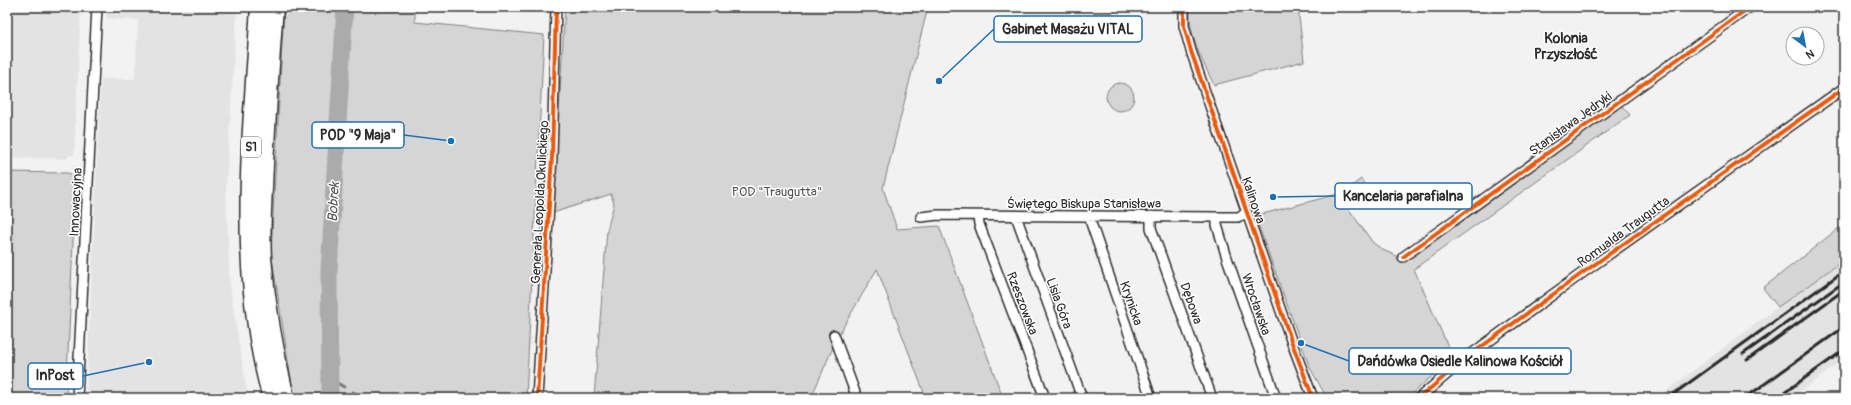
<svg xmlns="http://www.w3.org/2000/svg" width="1851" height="405" font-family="Pangolin,sans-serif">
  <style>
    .built { fill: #e3e3e3 }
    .green { fill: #d5d5d5; stroke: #808080 }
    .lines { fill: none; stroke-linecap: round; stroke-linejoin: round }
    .stream { stroke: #787878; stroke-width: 3 }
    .river { stroke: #ababab; stroke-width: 17 }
    .street-casing { stroke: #2b2b2b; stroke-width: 12 }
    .highway-casing { stroke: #2b2b2b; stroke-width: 19 }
    .street { stroke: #fff; stroke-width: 9 }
    .highway { stroke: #fff; stroke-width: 16 }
    .rail { stroke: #2b2b2b; stroke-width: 3 }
    .cycleway-casing { stroke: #fff; stroke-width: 6 }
    .cycleway { stroke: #e8590c; stroke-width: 4 }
    .labels { text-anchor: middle; stroke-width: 3; stroke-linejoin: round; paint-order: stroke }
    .shield { fill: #fff; stroke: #6b6b6b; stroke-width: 1 }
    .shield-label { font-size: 12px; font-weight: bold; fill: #2b2b2b }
    .street-label { font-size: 13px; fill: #2b2b2b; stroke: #fff }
    .park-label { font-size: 13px; fill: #565656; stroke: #fff }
    .neighbourhood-label { font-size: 14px; font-weight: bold; fill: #2b2b2b; stroke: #fff }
    .water-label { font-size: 14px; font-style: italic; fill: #585858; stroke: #fff }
    .leader { fill: none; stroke: #1f6fb2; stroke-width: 1.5 }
    .callout-dot { fill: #1f6fb2; stroke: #fff; stroke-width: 1.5 }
    .callout { fill: #fff; stroke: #1f6fb2; stroke-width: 1.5 }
    .callout-label { font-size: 14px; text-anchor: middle; font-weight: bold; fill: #2b2b2b }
  </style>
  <rect width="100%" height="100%" fill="#f2f2f2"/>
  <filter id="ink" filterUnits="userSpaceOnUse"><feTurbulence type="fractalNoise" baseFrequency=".025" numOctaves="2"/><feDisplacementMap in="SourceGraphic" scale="8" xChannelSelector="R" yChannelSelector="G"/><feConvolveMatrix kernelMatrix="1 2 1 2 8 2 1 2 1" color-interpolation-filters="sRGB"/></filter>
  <g filter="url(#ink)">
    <path class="built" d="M7,7H81L74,155H70L66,159L7,158Z
      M107,7H237L226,187L230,288L248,398H86L101,79H135L138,20L107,19Z
      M1844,260V359L1792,398H1657L1778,307Z"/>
    <path class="green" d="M284,7H415V22L544,35L526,398H294L271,252Z
      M565,7H928L883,188L897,229L939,226L1003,398H926L877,269L838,336L811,398H594L607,230L614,204L611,194L553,213Z
      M1190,7H1298L1304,61L1214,85C1202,60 1188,35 1190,7Z
      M1106 97a14 14 0 1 1 28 0a14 14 0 1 1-28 0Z
      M1621,105L1630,115L1414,269L1453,358L1407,398H1327L1310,368L1255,216L1338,194L1373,243L1385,251L1406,260Z
      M7,172L68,173L76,176L66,398H7Z
      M1361,179L1373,195L1357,207L1345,191Z
      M1844,224V260L1778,307L1763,288Z"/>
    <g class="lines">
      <path class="stream" d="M330,379L344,387
        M353,392L363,398"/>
      <path class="river" d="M330,398L329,271L345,7"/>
      <g class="street-casing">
        <path id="street" d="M1184,7V26L1191,51L1292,343L1313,398
          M978,216L979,224L1045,398
          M1016,216L1082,398
          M1090,216L1091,223L1151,398
          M1151,216V228L1212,398
          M921,217L938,215L1217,217H1238L1247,213
          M1217,217V225L1227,258L1276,398
          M1403,257L1750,7
          M834,335L857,398
          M77,398L97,7
          M537,398L552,157L556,7
          M1419,398L1466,358L1581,274L1844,88"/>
      </g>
      <g class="highway-casing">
        <path id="highway" d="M259,7C251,137 235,270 271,398
          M275,7C271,59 268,112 265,164C264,195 261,227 263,258C267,305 275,352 286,398"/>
      </g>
      <use href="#street" class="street"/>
      <use href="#highway" class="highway"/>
      <path class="rail" d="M1743,354L1844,282
        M1747,360L1844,290
        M1668,398L1844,271
        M1745,398L1844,327
        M1777,398L1844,350"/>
      <g class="cycleway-casing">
        <path id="cycleway" d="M1184,7V26L1191,51L1292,343L1313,398
          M1403,257L1750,7
          M537,398L552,157L556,7
          M1419,398L1466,358L1581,274L1844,88"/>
      </g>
      <use href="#cycleway" class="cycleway"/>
    </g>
  </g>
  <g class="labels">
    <rect class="shield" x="241" y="137" width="20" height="20" rx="3"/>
    <g class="shield-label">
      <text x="251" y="151">S1</text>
    </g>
    <g class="street-label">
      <text transform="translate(1570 123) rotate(-36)" y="5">Stanisława Jędryki</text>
      <text transform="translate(1254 200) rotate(71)" y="5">Kalinowa</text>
      <text transform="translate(75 202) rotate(-87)" y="5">Innowacyjna</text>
      <text transform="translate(539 202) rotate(-87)" y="5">Generała Leopolda Okulickiego</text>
      <text x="1084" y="208">Świętego Biskupa Stanisława</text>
      <text transform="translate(1623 231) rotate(-36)" y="5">Romualda Traugutta</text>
      <text transform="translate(1023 303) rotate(69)" y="5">Rzeszowska</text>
      <text transform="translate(1060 303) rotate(70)" y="5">Lisia Góra</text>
      <text transform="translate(1132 303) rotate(71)" y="5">Krynicka</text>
      <text transform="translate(1192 303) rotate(70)" y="5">Dębowa</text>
      <text transform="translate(1257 304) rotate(71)" y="5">Wrocławska</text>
    </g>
    <g class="park-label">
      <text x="777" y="196">POD "Traugutta"</text>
    </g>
    <g class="neighbourhood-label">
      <text x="1566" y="43">Kolonia<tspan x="1566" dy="16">Przyszłość</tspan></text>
    </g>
    <g class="water-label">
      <text transform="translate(333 202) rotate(-87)" y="5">Bobrek</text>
    </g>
  </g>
  <path class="leader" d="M939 81L994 29M451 141L404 135M1273 197L1335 196M1301 343L1349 361M149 362L83 376"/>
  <g class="callout-dot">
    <circle cx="939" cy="81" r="4"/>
    <circle cx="451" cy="141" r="4"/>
    <circle cx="1273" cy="197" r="4"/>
    <circle cx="1301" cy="343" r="4"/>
    <circle cx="149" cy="362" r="4"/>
  </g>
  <g class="callout">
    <rect x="994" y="16" width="148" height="26" rx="4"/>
    <rect x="312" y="122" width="92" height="26" rx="4"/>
    <rect x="1335" y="183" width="137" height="26" rx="4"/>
    <rect x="1349" y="348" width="222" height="26" rx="4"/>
    <rect x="28" y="363" width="55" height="26" rx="4"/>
  </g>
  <g class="callout-label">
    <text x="1068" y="34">Gabinet Masażu VITAL</text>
    <text x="358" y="140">POD "9 Maja"</text>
    <text x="1403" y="201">Kancelaria parafialna</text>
    <text x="1460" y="366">Dańdówka Osiedle Kalinowa Kościół</text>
    <text x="55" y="380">InPost</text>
  </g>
  <rect width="1851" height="405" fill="none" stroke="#fff" stroke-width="24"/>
  <rect x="12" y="12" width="1827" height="381" fill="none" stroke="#2b2b2b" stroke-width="1.5" filter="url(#ink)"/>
  <g transform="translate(1805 46) rotate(148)"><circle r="19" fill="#ffffff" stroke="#aaaaaa"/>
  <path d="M0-3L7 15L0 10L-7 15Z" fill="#1f6fb2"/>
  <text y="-6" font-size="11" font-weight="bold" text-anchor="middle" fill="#2b2b2b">N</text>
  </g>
</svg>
